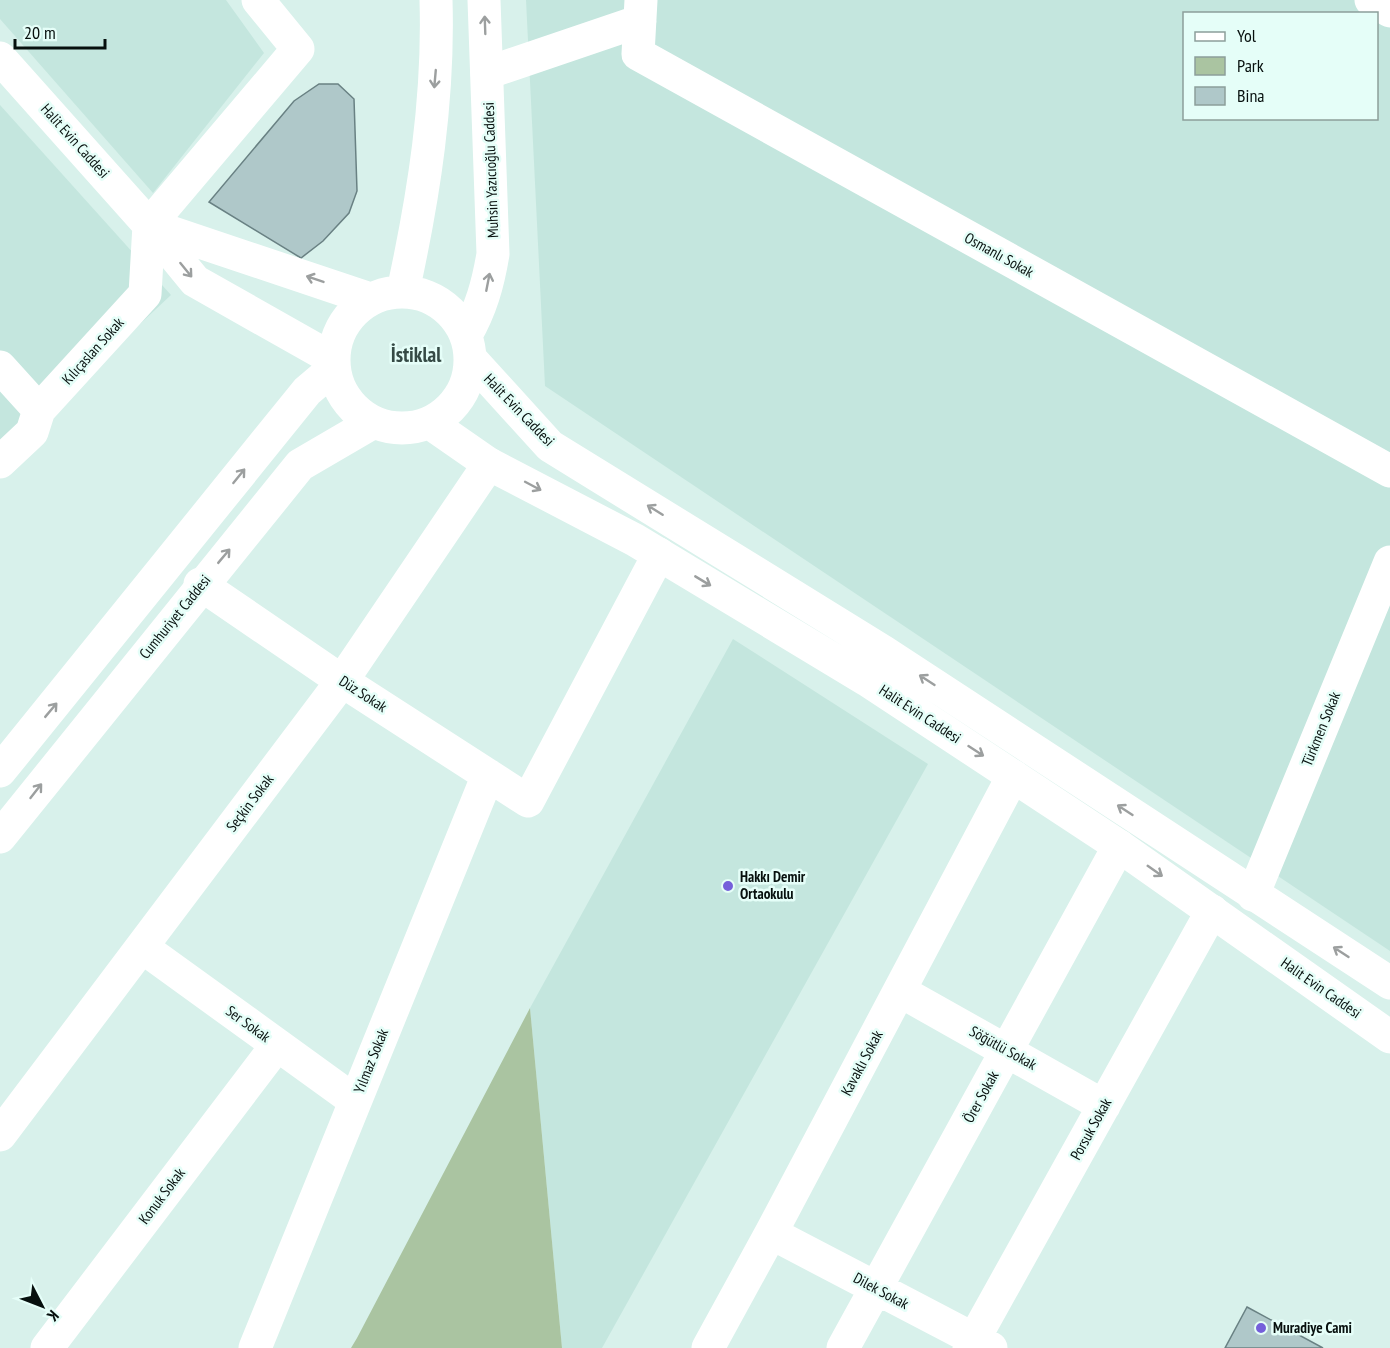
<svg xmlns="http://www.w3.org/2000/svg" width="1390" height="1348" font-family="'PT Sans Narrow',sans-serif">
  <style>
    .built { fill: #c4e6de; fill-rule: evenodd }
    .green { fill: #aac4a1 }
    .building { fill: #afc8c9; stroke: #698183; stroke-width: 1.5 }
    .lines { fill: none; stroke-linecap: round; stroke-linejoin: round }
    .street { stroke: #fff; stroke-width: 33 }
    .secondary { stroke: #fff; stroke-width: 33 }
    .oneway { stroke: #9c9f9f }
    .poi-dot { fill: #755fda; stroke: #e5fef8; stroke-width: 2 }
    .labels { text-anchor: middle; stroke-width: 5; stroke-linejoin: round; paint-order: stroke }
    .street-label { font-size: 15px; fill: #07100e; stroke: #e5fef8 }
    .poi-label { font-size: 15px; font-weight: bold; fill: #07100e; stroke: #e5fef8; text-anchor: start }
    .district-label { font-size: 21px; font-weight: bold; fill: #354a45; stroke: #e5fef8 }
  </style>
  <rect width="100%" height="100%" fill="#d8f1eb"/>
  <path class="built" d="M0,0H226L264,53L153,193L0,19Z
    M526,0H1390V951L545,386ZM1184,14H1376V118H1184Z
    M0,105L171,295L0,455Z
    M733,639L928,764L602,1348H562L530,1008Z"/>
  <path class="green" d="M530,1008L562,1348H351L357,1338Z"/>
  <path class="building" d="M319,84H338L354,99L357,191L349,213L323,241L301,258L209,202L294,101Z
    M1247,1307L1323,1348H1225Z"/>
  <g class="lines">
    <path class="street" d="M641,0L638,54L1390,471
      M1371,0L1390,11
      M487,73L640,21
      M0,367L39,410
      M0,462L32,432L39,410L145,294L149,225L298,49L258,0
      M200,584L342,681L528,801L659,554
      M1253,895L1390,562
      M142,947L355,1101
      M900,991L1104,1106
      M0,1135L342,681L489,464
      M771,1233L991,1348
      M47,1348L277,1045
      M255,1348L488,775
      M708,1348L771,1233L1013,776
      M843,1348L1119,846
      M969,1348L1212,911"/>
    <path class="secondary" d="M0,58L149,225L195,281L333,359
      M149,225L370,299
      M403,291C424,195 439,99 436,0
      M334 360a68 68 0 1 1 136 0a68 68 0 1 1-136 0Z
      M466,335C481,309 488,284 493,254L484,0
      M470,358L550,446L884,652L1390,983
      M430,423L489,464L635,540L867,680L1119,846L1390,1037
      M0,771L307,391L333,369
      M0,837L300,465L372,423"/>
  </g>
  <defs><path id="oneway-shaft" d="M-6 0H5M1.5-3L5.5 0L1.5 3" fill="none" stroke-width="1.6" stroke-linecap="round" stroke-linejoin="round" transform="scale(1.5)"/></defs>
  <g class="oneway">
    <use href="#oneway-shaft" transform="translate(485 25) rotate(-92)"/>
    <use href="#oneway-shaft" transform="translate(435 79) rotate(95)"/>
    <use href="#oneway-shaft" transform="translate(186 270) rotate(51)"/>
    <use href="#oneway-shaft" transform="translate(315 279) rotate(-161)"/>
    <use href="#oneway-shaft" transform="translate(488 282) rotate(-79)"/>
    <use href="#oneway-shaft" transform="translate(239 476) rotate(-51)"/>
    <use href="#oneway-shaft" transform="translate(533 486) rotate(28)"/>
    <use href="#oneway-shaft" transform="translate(655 510) rotate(-148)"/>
    <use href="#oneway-shaft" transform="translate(224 556) rotate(-50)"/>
    <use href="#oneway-shaft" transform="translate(703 581) rotate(31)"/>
    <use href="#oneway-shaft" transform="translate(927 680) rotate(-147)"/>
    <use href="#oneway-shaft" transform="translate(51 710) rotate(-50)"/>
    <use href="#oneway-shaft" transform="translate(976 751) rotate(33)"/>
    <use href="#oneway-shaft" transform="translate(36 791) rotate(-52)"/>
    <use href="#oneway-shaft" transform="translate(1125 810) rotate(-147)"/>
    <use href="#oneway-shaft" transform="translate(1155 871) rotate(35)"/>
    <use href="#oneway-shaft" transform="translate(1341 952) rotate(-147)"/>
  </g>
  <g class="poi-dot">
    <circle cx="728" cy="886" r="6"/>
    <circle cx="1261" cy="1328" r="6"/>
  </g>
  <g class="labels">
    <g class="street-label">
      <text transform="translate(75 141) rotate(48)" y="5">Halit Evin Caddesi</text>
      <text transform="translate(491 170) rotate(-92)" y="5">Muhsin Yazıcıoğlu Caddesi</text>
      <text transform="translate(999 255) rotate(29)" y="5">Osmanlı Sokak</text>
      <text transform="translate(93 351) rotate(-48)" y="5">Kılıçaslan Sokak</text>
      <text transform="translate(519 410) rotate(46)" y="5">Halit Evin Caddesi</text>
      <text transform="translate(175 617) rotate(-51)" y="5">Cumhuriyet Caddesi</text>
      <text transform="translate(363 694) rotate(33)" y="5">Düz Sokak</text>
      <text transform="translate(920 714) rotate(33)" y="5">Halit Evin Caddesi</text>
      <text transform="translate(1321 729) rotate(-68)" y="5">Türkmen Sokak</text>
      <text transform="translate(250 803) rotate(-53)" y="5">Seçkin Sokak</text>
      <text transform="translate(1321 988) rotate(35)" y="5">Halit Evin Caddesi</text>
      <text transform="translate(248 1024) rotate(36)" y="5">Ser Sokak</text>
      <text transform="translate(1003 1048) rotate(29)" y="5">Söğütlü Sokak</text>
      <text transform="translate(371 1061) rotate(-68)" y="5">Yılmaz Sokak</text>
      <text transform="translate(862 1063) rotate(-62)" y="5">Kavaklı Sokak</text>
      <text transform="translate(981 1097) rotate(-61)" y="5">Örer Sokak</text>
      <text transform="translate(1091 1129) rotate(-61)" y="5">Porsuk Sokak</text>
      <text transform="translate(162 1196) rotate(-53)" y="5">Konuk Sokak</text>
      <text transform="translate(881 1291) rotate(28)" y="5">Dilek Sokak</text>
    </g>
    <g class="poi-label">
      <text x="740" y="882">Hakkı Demir<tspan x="740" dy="17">Ortaokulu</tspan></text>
      <text x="1273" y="1333">Muradiye Cami</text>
    </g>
    <g class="district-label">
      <text x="416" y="362">İstiklal</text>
    </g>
  </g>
  <rect x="1183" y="12" width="195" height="108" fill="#e5fef8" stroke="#8c9f9a" stroke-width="1.5"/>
  <rect x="1195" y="32" width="30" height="9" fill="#ffffff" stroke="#8c9f9a" stroke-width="1.5"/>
  <text x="1237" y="42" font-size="18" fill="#07100e">Yol</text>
  <rect x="1195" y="57" width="30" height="18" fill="#aac4a1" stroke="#8c9f9a" stroke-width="1.5"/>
  <text x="1237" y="72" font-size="18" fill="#07100e">Park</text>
  <rect x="1195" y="87" width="30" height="18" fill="#afc8c9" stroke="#8c9f9a" stroke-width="1.5"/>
  <text x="1237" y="102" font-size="18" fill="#07100e">Bina</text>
  <g transform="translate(42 1306) rotate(132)" stroke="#e5fef8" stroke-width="4.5" paint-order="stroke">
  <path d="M0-4.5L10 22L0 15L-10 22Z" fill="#07100e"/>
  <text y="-9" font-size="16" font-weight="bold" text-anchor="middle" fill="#07100e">K</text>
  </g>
  <path d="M15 39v9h90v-9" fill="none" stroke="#07100e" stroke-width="3"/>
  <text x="24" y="39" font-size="18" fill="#07100e" stroke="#e5fef8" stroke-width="4.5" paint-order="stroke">20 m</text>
</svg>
